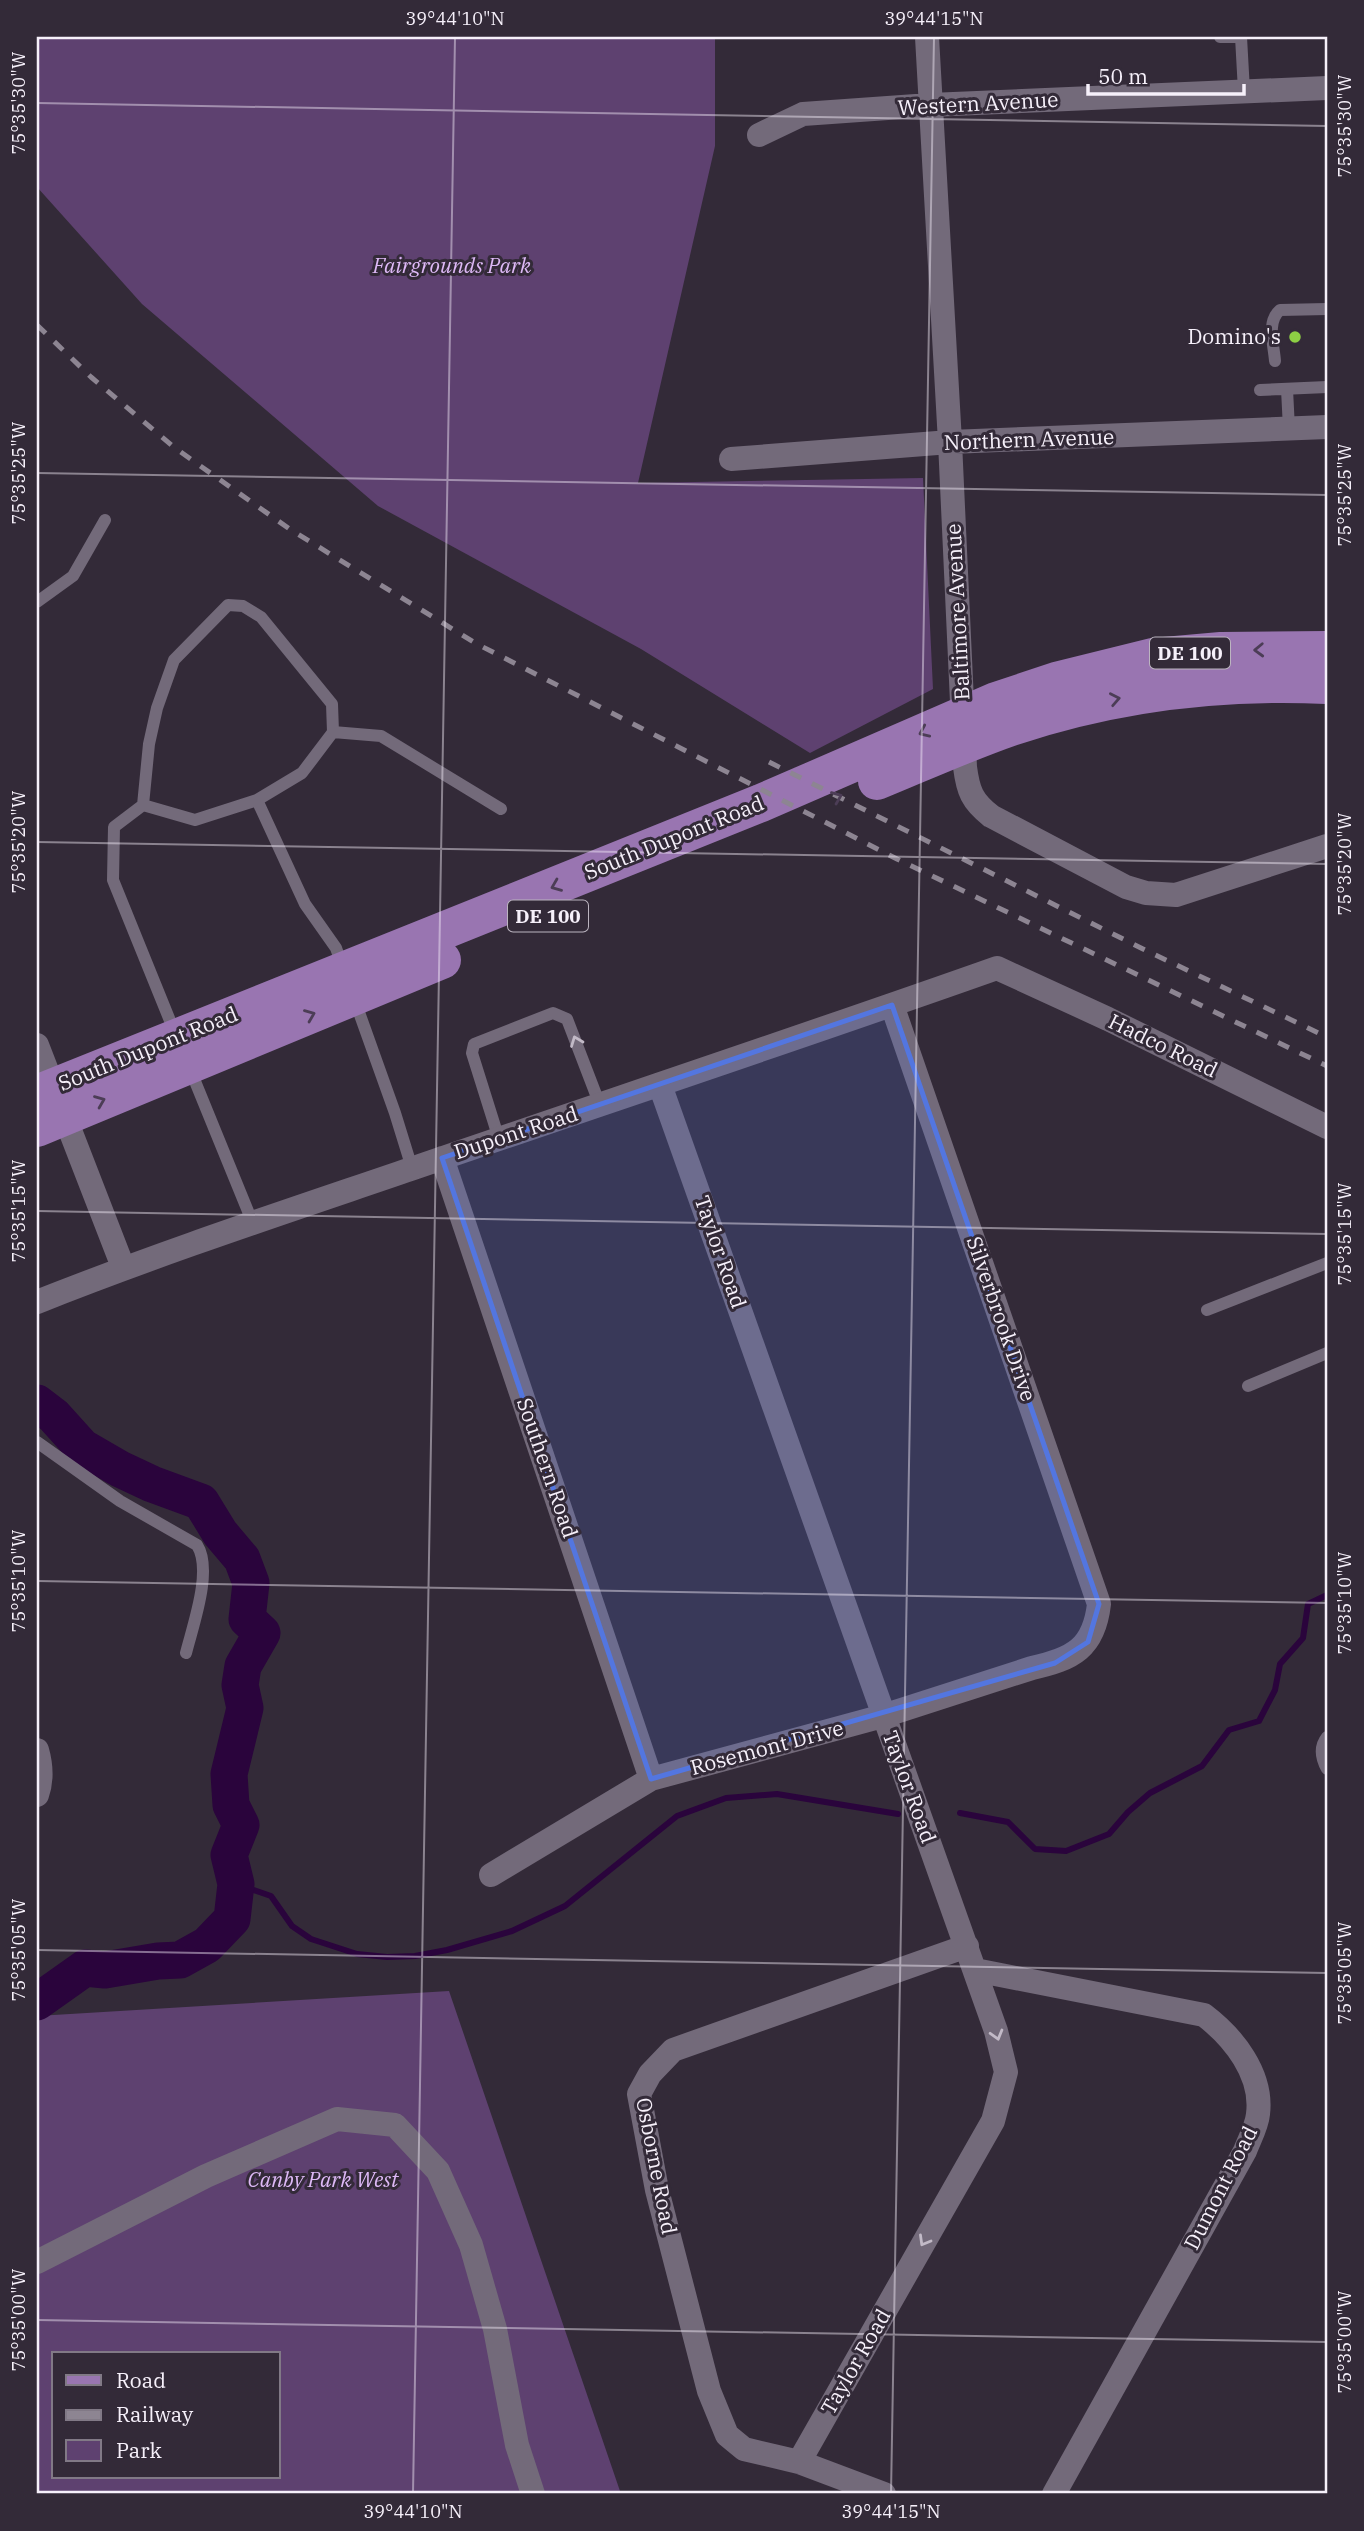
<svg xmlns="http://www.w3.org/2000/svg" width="1364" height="2531" font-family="'IBM Plex Serif',serif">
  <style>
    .green { fill: #5e4170; fill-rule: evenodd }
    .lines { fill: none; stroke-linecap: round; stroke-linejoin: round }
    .stream { stroke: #2a043c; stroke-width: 6 }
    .river { stroke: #2a043c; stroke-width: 37 }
    .lane { stroke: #736a7a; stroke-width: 12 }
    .street { stroke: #736a7a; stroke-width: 24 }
    .primary { stroke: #9975b1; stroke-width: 38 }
    .rail { stroke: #8d8592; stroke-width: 5; stroke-dasharray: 12 12; stroke-linecap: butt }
    .oneway { stroke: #4c3d56 }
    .oneway2 { stroke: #c2bac7 }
    .marked { fill: #5376e0; fill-opacity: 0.2; stroke: #5376e0; stroke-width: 5; stroke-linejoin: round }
    .ticks { fill: none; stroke: #f6f0fa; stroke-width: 2; stroke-opacity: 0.45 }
    .poi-dot { fill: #8dce44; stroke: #332a38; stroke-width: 2.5 }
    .labels { text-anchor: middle; stroke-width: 6; stroke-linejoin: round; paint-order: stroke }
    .shield { fill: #332a38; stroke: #bcb5c0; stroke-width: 2 }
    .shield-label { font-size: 19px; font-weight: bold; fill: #f6f0fa }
    .street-label { font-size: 21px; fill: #f6f0fa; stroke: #332a38 }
    .park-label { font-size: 21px; font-style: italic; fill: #deb9f7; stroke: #332a38 }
    .poi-label { font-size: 21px; fill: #f6f0fa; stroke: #332a38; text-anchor: end }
    .neatline { fill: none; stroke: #f6f0fa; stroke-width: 2.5 }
    .ticks-label { font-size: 18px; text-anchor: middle; fill: #f6f0fa }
  </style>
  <rect width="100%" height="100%" fill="#332a38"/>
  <path class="green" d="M37,37H715V146L638,483L923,478L933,689L810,753L641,649L378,506L142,304L37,187Z
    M449,1991L621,2494H37V2016ZM54,2354H278V2477H54Z"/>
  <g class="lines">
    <path class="stream" d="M960,1813L1008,1822L1035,1849L1066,1851L1109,1834L1128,1812L1150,1793L1202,1766L1229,1730L1259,1721L1275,1690L1280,1664L1303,1638L1308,1604L1327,1595
      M236,1884L271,1896L292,1926L311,1939L357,1954L387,1957L415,1956L447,1950L512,1931L565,1906L677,1816L726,1798L777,1794L898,1814"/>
    <path class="river" d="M37,1403L54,1416L82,1447L120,1469L152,1484L201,1502L220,1533L242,1559L251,1583L247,1619L262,1633L243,1666L240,1685L245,1708L229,1774L231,1805L241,1825L229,1855L236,1884L232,1919L207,1945L180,1960L158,1961L105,1970L85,1968L37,2002"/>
    <path class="lane" d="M1220,37H1241L1244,91
      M1275,361C1274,345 1266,322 1280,310L1327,309
      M1287,389L1289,429
      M1260,390L1327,387
      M37,602L73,576L105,520
      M333,732L381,736L501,809
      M143,805L149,744L157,708L174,660L228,605L243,606L261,617L332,704L333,732L302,773L257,800
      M355,1001L395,1113L412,1168
      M175,1033L113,880L114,827L143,805L195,820L257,800L305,904L336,948L343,968
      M190,1069L252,1221
      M499,1139L472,1053L474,1044L553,1013L567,1019L600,1105
      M1207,1310L1327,1263
      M1248,1386L1327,1353
      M37,1442L120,1501L197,1545C213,1570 193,1625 186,1653
      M1327,1737C1319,1747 1321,1758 1327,1769"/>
    <path class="street" d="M927,37L950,442L965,767C968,791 972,801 991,816L1126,887L1146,893L1176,895L1327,846
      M759,135L803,114L930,105L1327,88
      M731,459L950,442L1327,427
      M37,1045L123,1267
      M660,1085L996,2031L1006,2072L993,2121L799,2462
      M442,1158L651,1779
      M37,1302C160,1253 285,1212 411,1169C606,1102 802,1037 997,968L1108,1019L1327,1127
      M37,1750C41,1764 42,1781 37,1795
      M491,1875L651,1779L883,1716L1032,1668C1073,1659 1094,1648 1099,1604L892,1005
      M975,1970L1204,2015C1233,2037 1263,2074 1258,2114C1257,2126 1249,2140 1245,2151L1054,2494
      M37,2262L206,2176L337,2119L395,2125L438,2171L471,2245L495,2329L517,2445L533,2494
      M884,2494L799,2462L744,2449L727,2435L709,2391L657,2190L639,2094L650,2074L673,2050L967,1946"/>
    <path class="primary" d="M877,781C921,763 965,743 1011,727C1113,693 1220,680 1327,685
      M37,1094L761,803L996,701L1056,681L1153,657L1221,651L1327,650
      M37,1128L442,960"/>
    <path class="rail" d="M37,325L91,377L175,448L291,530L477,644L897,859L1327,1066
      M769,762L1143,949L1327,1037"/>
  </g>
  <defs><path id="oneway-chevron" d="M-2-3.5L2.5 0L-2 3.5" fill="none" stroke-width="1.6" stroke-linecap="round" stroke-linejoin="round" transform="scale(1.75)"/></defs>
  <g class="oneway">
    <use href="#oneway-chevron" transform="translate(1259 650) rotate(178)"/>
    <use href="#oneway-chevron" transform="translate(1115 699) rotate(-11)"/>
    <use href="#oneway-chevron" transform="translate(924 732) rotate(156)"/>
    <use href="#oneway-chevron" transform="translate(837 797) rotate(-22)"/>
    <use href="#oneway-chevron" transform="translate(556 886) rotate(158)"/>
    <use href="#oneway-chevron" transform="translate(310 1015) rotate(-22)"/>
    <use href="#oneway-chevron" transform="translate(100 1101) rotate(-22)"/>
  </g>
  <g class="oneway2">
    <use href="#oneway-chevron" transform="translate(576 1041) rotate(-111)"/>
    <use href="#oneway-chevron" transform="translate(997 2035) rotate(74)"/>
    <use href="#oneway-chevron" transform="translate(924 2241) rotate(120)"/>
  </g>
  <path class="marked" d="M892,1005L1099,1604L1088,1642L1055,1663L651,1779L442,1158Z"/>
  <path class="ticks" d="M37,103L1327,126M37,473L1327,495M37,842L1327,864M37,1211L1327,1234M37,1581L1327,1603M37,1950L1327,1973M37,2320L1327,2342M413,2494L455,37M891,2494L934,37"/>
  <circle class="poi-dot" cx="1295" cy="337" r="7"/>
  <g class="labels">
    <g class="shield">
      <rect x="1150" y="637.5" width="80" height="31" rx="5"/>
      <rect x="508" y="900.5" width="80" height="31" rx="5"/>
    </g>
    <g class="shield-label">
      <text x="1190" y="660">DE 100</text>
      <text x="548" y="923">DE 100</text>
    </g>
    <g class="street-label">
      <text transform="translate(978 104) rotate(-3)" y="7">Western Avenue</text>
      <text transform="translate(1029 440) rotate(-2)" y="7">Northern Avenue</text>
      <text transform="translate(958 612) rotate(-93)" y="7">Baltimore Avenue</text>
      <text transform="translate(674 838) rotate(-22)" y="7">South Dupont Road</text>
      <text transform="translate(1163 1046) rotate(26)" y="7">Hadco Road</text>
      <text transform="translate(148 1049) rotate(-22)" y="7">South Dupont Road</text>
      <text transform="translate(516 1133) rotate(-18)" y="7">Dupont Road</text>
      <text transform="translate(720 1252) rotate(71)" y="7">Taylor Road</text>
      <text transform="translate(1001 1319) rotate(71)" y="7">Silverbrook Drive</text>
      <text transform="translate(547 1468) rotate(71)" y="7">Southern Road</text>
      <text transform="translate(767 1748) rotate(-15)" y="7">Rosemont Drive</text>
      <text transform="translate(909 1787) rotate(70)" y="7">Taylor Road</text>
      <text transform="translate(656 2166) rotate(79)" y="7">Osborne Road</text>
      <text transform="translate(1221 2188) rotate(-63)" y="7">Dumont Road</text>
      <text transform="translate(856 2362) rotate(-60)" y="7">Taylor Road</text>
    </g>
    <g class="park-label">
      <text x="452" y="273">Fairgrounds Park</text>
      <text x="323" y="2187">Canby Park West</text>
    </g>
    <g class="poi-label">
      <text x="1281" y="344">Domino's</text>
    </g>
  </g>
  <rect width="1364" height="2531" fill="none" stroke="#332a38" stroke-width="77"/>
  <rect x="52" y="2352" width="228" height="126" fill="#332a38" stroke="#817986" stroke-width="2"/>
  <rect x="66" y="2375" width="35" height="10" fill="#9975b1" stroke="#817986" stroke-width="2"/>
  <text x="116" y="2388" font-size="21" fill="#f6f0fa">Road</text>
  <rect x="66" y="2410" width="35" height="10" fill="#8d8592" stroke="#817986" stroke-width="2"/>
  <text x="116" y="2422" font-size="21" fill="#f6f0fa">Railway</text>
  <rect x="66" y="2440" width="35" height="21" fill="#5e4170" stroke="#817986" stroke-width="2"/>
  <text x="116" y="2458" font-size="21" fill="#f6f0fa">Park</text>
  <path d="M1088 84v10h156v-10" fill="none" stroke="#f6f0fa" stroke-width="3.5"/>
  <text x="1098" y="84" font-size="21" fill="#f6f0fa" stroke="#332a38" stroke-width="5" paint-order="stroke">50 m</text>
  <rect x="38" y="38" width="1288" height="2454" class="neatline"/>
  <g class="ticks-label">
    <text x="455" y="25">39°44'10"N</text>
    <text x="934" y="25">39°44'15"N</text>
    <text transform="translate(19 103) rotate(-90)" y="6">75°35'30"W</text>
    <text transform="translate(1345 126) rotate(-90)" y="6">75°35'30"W</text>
    <text transform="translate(19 473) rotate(-90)" y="6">75°35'25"W</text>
    <text transform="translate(1345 495) rotate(-90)" y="6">75°35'25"W</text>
    <text transform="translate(19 842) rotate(-90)" y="6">75°35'20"W</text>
    <text transform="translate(1345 864) rotate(-90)" y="6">75°35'20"W</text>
    <text transform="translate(19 1211) rotate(-90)" y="6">75°35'15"W</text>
    <text transform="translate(1345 1234) rotate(-90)" y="6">75°35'15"W</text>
    <text transform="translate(19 1581) rotate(-90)" y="6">75°35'10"W</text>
    <text transform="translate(1345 1603) rotate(-90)" y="6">75°35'10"W</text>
    <text transform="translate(19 1950) rotate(-90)" y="6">75°35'05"W</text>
    <text transform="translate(1345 1973) rotate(-90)" y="6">75°35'05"W</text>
    <text transform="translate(19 2320) rotate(-90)" y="6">75°35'00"W</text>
    <text transform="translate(1345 2342) rotate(-90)" y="6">75°35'00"W</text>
    <text x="413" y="2518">39°44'10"N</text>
    <text x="891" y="2518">39°44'15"N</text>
  </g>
</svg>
